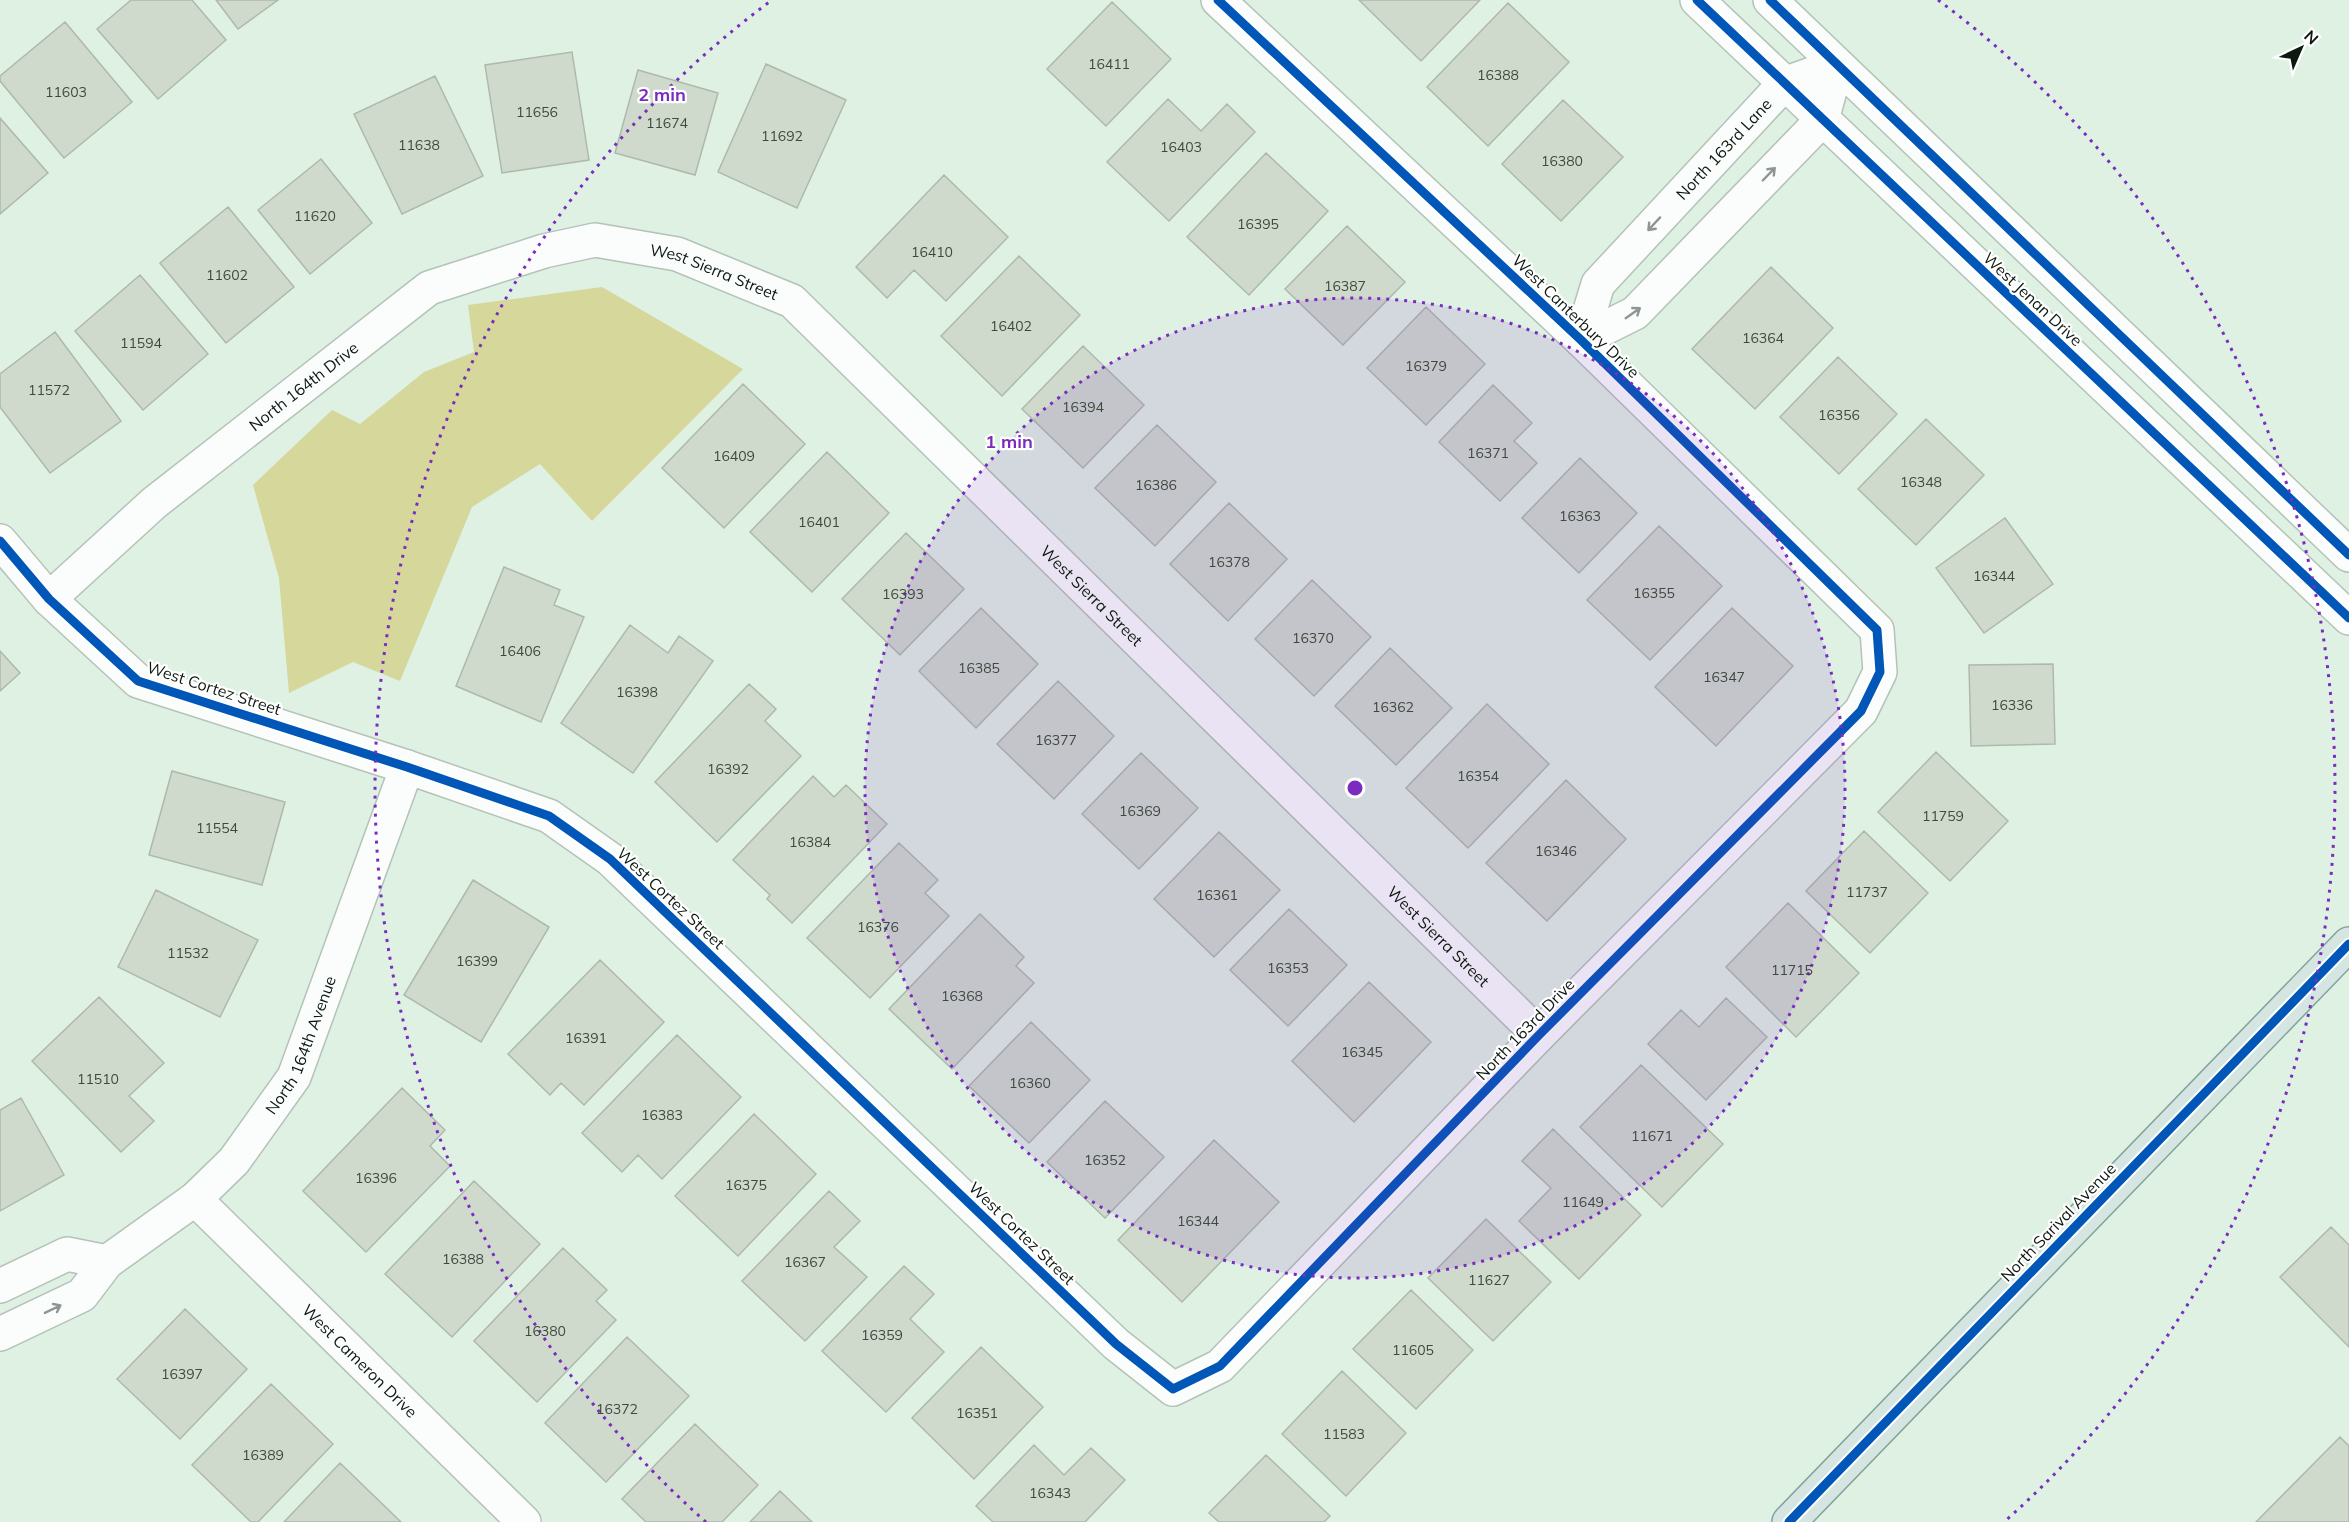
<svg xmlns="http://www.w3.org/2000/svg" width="2349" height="1522" font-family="Mulish,sans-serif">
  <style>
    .green { fill: #d5d79b }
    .building { fill: #cfdacd; stroke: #aeb9ad; stroke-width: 1.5 }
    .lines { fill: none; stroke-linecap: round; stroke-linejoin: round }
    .minor-casing { stroke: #b4c2b8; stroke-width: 36 }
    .major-casing { stroke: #81a399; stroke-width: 36 }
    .minor { stroke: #fafdfb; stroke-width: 33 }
    .major { stroke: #d5e6e2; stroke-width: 33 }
    .cycleway-casing { stroke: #fff; stroke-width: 13 }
    .cycleway { stroke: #0057b8; stroke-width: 9 }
    .oneway { stroke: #8f9691 }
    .ring { fill: none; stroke: #7b2cbf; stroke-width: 3; stroke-dasharray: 3 6 }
    .labels { text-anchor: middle; stroke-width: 4.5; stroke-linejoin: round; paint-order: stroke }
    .number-label { font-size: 14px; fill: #3d483f }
    .street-label { font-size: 16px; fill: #0c1810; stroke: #fff }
    .centre { fill: #7b2cbf; stroke: #fff; stroke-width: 3 }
    .ring-label { font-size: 18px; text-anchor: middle; font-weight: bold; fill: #7b2cbf; stroke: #fff; stroke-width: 4.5; stroke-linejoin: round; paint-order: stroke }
  </style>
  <rect width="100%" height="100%" fill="#def1e3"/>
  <path class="green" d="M602,287L743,369L592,521L540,464L472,507L400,681L353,662L289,693L279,578L253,485L332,410L360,424L424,372L474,352L468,305Z"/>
  <path class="building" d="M131,0H192L226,40L158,99L97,29Z
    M216,0H278L238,29Z
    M1359,0H1480L1421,61Z
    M1112,2L1171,59L1106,126L1047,69Z
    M1508,3L1569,62L1488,146L1427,87Z
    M65,22L132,102L64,158L0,81V76Z
    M572,52L589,160L502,173L485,65Z
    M766,64L846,100L797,208L718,172Z
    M638,70L718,93L695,175L615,153Z
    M435,76L483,176L402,214L354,114Z
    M1168,99L1201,131L1227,104L1255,132L1169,221L1107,162Z
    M1563,100L1623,157L1561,221L1502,164Z
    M0,118L48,173L0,214Z
    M1266,153L1328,211L1249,295L1187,237Z
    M321,159L372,223L310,274L258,210Z
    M944,175L1008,237L946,301L914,270L887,298L856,267Z
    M228,207L294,287L226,343L160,263Z
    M1347,226L1405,282L1343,345L1285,289Z
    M1019,256L1080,315L1002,396L941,336Z
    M1771,267L1833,328L1755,409L1692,349Z
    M140,275L208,354L143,410L75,331Z
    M1426,307L1485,364L1426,425L1367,368Z
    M55,332L121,421L50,473L0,407V374Z
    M1083,346L1144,405L1083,468L1022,409Z
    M1838,357L1897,414L1839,474L1780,417Z
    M743,384L805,444L724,528L662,468Z
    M1493,385L1532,423L1514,441L1537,463L1500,501L1439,442Z
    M1926,419L1984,475L1916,545L1858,489Z
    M1157,425L1216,482L1155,546L1095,488Z
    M827,452L889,513L812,592L750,532Z
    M1580,458L1637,513L1579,573L1522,518Z
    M1229,503L1287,559L1228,621L1170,564Z
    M2005,518L2053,584L1984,633L1936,568Z
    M1659,526L1722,586L1650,660L1587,600Z
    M906,533L964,589L900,655L842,599Z
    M504,567L560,590L554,605L584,617L541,722L456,686Z
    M1312,580L1371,637L1314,696L1255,639Z
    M981,608L1038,664L976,728L919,671Z
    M1732,608L1793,666L1716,746L1655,687Z
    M630,625L668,653L679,636L713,661L633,773L561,723Z
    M1390,648L1452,708L1396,765L1335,706Z
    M0,651L20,673L0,691Z
    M2053,664L2055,744L1971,746L1969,665Z
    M1058,681L1114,736L1054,799L997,744Z
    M749,684L776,709L765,721L801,756L717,842L655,782Z
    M1487,704L1549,764L1468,848L1406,788Z
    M1936,752L2008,821L1950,881L1878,812Z
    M1141,753L1198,808L1139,869L1082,814Z
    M172,771L285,802L262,885L149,855Z
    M813,776L834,797L846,785L887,824L792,923L767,899L770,895L733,860Z
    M1566,780L1626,839L1547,921L1486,863Z
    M1864,831L1928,893L1870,953L1806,891Z
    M1219,832L1280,890L1214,957L1154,899Z
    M899,843L938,880L925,893L949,916L870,998L807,938Z
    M473,880L549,927L481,1042L404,995Z
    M156,890L258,940L220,1017L118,967Z
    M1788,903L1859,973L1796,1037L1726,967Z
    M1289,909L1347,965L1288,1026L1230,970Z
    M980,914L1024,957L1016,966L1034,983L952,1069L889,1009Z
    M600,960L664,1022L584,1105L561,1083L550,1095L508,1054Z
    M1369,982L1431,1042L1354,1122L1292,1061Z
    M99,997L164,1063L129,1096L154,1121L121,1152L32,1061Z
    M1726,998L1767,1037L1706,1100L1648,1044L1681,1010L1699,1027Z
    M1031,1022L1090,1080L1029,1143L969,1086Z
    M677,1035L741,1097L662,1179L638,1155L622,1172L582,1133Z
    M1641,1065L1723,1144L1662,1207L1580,1127Z
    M402,1088L445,1130L430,1146L450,1166L366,1252L303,1191Z
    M21,1098L64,1175L0,1211V1110Z
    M1105,1101L1164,1157L1105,1218L1047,1162Z
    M754,1114L816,1174L738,1256L675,1196Z
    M1553,1129L1641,1215L1579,1279L1519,1221L1551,1188L1522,1161Z
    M1214,1140L1279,1202L1182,1302L1118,1240Z
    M474,1181L540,1244L452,1337L385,1274Z
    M829,1191L860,1221L834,1247L867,1277L805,1341L742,1281Z
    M1486,1219L1551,1282L1493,1341L1428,1278Z
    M2331,1227L2349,1245V1347L2280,1277Z
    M563,1248L607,1290L596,1301L616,1320L537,1402L474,1341Z
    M904,1266L934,1294L910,1319L944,1352L886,1412L822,1351Z
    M1411,1290L1473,1350L1416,1409L1353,1349Z
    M185,1309L247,1369L180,1439L117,1379Z
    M627,1337L689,1396L606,1482L545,1423Z
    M981,1347L1043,1407L974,1479L912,1418Z
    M1342,1371L1406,1433L1346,1496L1282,1434Z
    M271,1384L333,1444L258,1522H251L192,1465Z
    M695,1424L758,1485L722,1522H646L622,1499Z
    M2340,1437L2349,1446V1522H2256Z
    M1034,1445L1064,1475L1091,1448L1125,1480L1085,1522H993L976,1506Z
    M1266,1455L1330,1516L1324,1522H1219L1209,1513Z
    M340,1463L401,1522H284Z
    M780,1491L812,1522H750Z"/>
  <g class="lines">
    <g class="minor-casing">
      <g id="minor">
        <path d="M1697,0L2349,618"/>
        <path d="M1770,0L2349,555"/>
        <path id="s1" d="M1581,340L1598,284L1784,84L1837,65"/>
        <path d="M1581,340L1635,313L1822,120L1837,65"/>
        <path d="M0,541L49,599L138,681L407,767L549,816L610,859L1116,1344L1173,1389L1220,1366L1539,1035L1861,711L1880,672L1877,630L1581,340L1218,0"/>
        <path id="s2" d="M49,599L154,503L429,288L544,251L595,240L677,254L792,301L1539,1035"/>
        <path id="s3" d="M195,1199L524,1522"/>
        <path d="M0,1286L67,1254L107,1262"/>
        <path id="s4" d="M0,1334L82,1295L107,1262L195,1199L234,1161L294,1077L407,767"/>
      </g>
    </g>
    <g class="major-casing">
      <path id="major" d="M1789,1522L2349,944"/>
    </g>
    <use href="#minor" class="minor"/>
    <use href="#major" class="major"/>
    <g class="cycleway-casing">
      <path id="cycleway" d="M1697,0L2349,618
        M1770,0L2349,555
        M0,541L49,599L138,681L407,767L549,816L610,859L1116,1344L1173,1389L1220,1366L1539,1035L1861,711L1880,672L1877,630L1581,340L1218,0
        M1789,1522L2349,944"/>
    </g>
    <use href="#cycleway" class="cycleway"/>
  </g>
  <defs><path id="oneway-shaft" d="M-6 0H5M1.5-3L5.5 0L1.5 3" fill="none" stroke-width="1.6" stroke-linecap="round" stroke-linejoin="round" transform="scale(1.5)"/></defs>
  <g class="oneway">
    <use href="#oneway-shaft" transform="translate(1769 174) rotate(-46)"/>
    <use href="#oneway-shaft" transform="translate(1654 224) rotate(133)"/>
    <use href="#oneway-shaft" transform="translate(1633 313) rotate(-35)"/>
    <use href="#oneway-shaft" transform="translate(53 1309) rotate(-26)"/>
  </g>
  <circle cx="1355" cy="788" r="490" fill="#7b2cbf" fill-opacity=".12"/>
  <g class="ring">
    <circle cx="1355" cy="788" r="490"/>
    <path d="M706 1522A980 980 0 0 1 772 0M1938 0A980 980 0 0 1 2004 1522"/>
  </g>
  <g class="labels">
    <g class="number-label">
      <text x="1109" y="69">16411</text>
      <text x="1498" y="80">16388</text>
      <text x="66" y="97">11603</text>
      <text x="537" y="117">11656</text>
      <text x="667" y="128">11674</text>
      <text x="782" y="141">11692</text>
      <text x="419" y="150">11638</text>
      <text x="1181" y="152">16403</text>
      <text x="1562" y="166">16380</text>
      <text x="315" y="221">11620</text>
      <text x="1258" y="229">16395</text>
      <text x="932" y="257">16410</text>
      <text x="227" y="280">11602</text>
      <text x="1345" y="291">16387</text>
      <text x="1011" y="331">16402</text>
      <text x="1763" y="343">16364</text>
      <text x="141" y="348">11594</text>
      <text x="1426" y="371">16379</text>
      <text x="49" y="395">11572</text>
      <text x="1083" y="412">16394</text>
      <text x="1839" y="420">16356</text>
      <text x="1488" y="458">16371</text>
      <text x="734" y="461">16409</text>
      <text x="1921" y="487">16348</text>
      <text x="1156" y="490">16386</text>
      <text x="1580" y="521">16363</text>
      <text x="819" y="527">16401</text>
      <text x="1229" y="567">16378</text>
      <text x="1994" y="581">16344</text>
      <text x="1654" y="598">16355</text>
      <text x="903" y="599">16393</text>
      <text x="1313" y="643">16370</text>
      <text x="520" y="656">16406</text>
      <text x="979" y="673">16385</text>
      <text x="1724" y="682">16347</text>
      <text x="637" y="697">16398</text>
      <text x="2012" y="710">16336</text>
      <text x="1393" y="712">16362</text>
      <text x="1056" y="745">16377</text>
      <text x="728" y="774">16392</text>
      <text x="1478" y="781">16354</text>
      <text x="1140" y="816">16369</text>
      <text x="1943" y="821">11759</text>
      <text x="217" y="833">11554</text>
      <text x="810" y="847">16384</text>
      <text x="1556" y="856">16346</text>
      <text x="1867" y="897">11737</text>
      <text x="1217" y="900">16361</text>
      <text x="878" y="932">16376</text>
      <text x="188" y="958">11532</text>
      <text x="477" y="966">16399</text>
      <text x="1288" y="973">16353</text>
      <text x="1792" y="975">11715</text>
      <text x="962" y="1001">16368</text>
      <text x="586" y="1043">16391</text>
      <text x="1362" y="1057">16345</text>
      <text x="98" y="1084">11510</text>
      <text x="1030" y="1088">16360</text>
      <text x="662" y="1120">16383</text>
      <text x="1652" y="1141">11671</text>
      <text x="1105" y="1165">16352</text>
      <text x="376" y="1183">16396</text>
      <text x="746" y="1190">16375</text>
      <text x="1583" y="1207">11649</text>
      <text x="1198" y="1226">16344</text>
      <text x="463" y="1264">16388</text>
      <text x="805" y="1267">16367</text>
      <text x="1489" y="1285">11627</text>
      <text x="545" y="1336">16380</text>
      <text x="882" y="1340">16359</text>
      <text x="1413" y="1355">11605</text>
      <text x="182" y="1379">16397</text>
      <text x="617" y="1414">16372</text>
      <text x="977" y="1418">16351</text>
      <text x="1344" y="1439">11583</text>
      <text x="263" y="1460">16389</text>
      <text x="1050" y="1498">16343</text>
    </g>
    <g class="street-label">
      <text dy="6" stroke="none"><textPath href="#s1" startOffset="243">North 163rd Lane</textPath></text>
      <text dy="6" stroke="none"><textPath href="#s2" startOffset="788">West Sierra Street</textPath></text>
      <text transform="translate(2033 299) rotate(43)" y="6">West Jenan Drive</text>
      <text transform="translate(1576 316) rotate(44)" y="6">West Canterbury Drive</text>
      <text dy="6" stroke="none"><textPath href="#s2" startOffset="332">North 164th Drive</textPath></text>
      <text dy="6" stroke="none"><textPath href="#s2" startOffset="1292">West Sierra Street</textPath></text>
      <text transform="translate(214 688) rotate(18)" y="6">West Cortez Street</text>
      <text transform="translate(671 898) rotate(43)" y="6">West Cortez Street</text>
      <text dy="6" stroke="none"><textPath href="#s2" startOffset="1778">West Sierra Street</textPath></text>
      <text transform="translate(1525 1029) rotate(-46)" y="6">North 163rd Drive</text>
      <text dy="6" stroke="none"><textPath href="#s4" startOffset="430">North 164th Avenue</textPath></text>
      <text transform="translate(2058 1222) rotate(-46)" y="6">North Sarival Avenue</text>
      <text transform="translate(1022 1233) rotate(44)" y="6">West Cortez Street</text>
      <text dy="6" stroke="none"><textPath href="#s3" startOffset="231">West Cameron Drive</textPath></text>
    </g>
  </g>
  <circle cx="1355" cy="788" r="9" class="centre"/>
  <g class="ring-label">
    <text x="662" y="101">2 min</text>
    <text x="1009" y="448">1 min</text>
  </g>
  <g transform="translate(2301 48) rotate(44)" stroke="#ffffff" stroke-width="4.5" paint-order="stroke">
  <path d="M0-4.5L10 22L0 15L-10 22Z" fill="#0c1810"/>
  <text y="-9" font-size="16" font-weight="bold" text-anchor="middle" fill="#0c1810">N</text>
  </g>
</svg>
